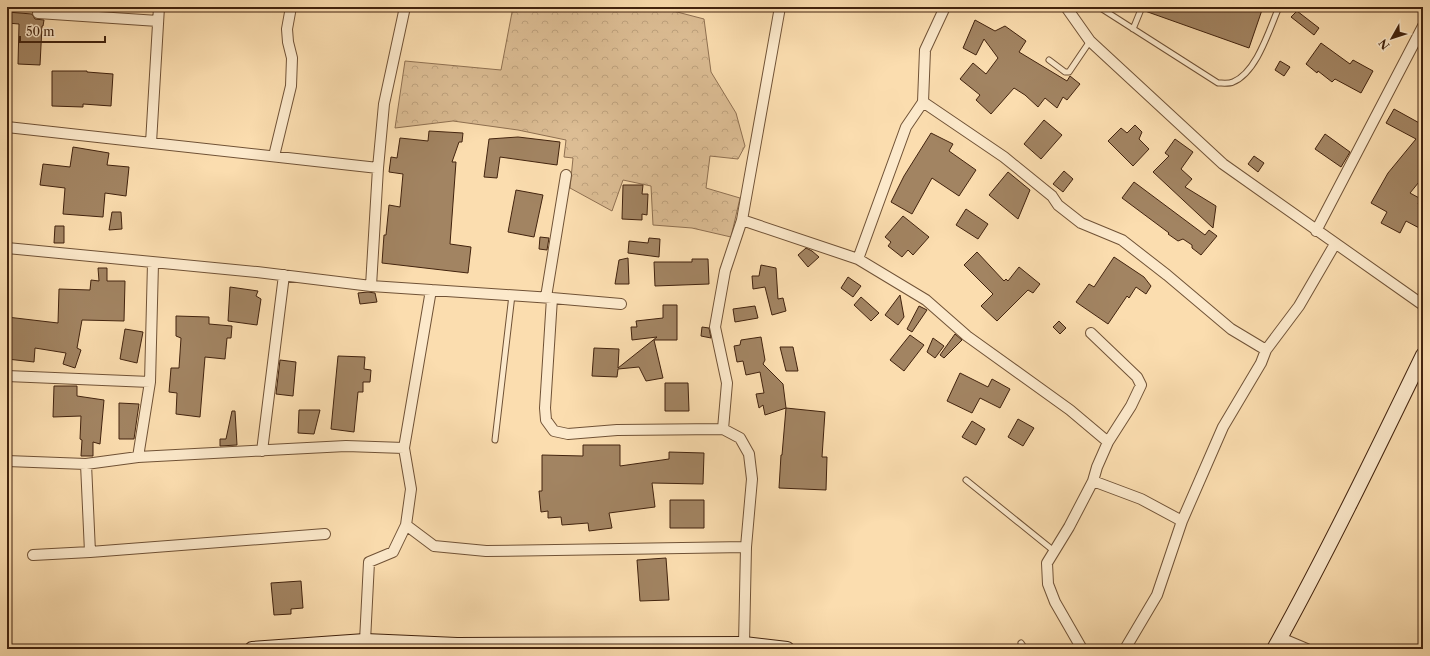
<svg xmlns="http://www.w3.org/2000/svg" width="1430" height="656" font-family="'Libre Caslon Text',serif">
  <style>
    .forest { fill: url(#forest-crowns); stroke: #8f7051 }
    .building { fill: #a28462; stroke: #42230e }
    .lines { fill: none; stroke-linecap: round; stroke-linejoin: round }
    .lane-casing { stroke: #705236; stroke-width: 7 }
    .street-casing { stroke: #705236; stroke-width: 12 }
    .secondary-casing { stroke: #42230e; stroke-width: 16 }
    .lane { stroke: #fce9cb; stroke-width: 5 }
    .street { stroke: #fce9cb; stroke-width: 10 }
    .secondary { stroke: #fce9cb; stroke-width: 14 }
  </style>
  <defs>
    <pattern id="forest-crowns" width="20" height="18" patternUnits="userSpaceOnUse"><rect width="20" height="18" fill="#dcbd94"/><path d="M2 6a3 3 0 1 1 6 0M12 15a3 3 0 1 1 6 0" fill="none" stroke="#bea27e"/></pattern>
  </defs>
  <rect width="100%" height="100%" fill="#fbddaf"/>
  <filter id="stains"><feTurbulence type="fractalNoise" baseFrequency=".005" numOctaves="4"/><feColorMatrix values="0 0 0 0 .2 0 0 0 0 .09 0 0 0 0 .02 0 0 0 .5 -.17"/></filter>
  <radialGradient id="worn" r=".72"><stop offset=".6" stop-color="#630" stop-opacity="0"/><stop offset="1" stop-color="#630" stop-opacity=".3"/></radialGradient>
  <path class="forest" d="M513,7H658L704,19L711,72L736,113L745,146L738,159L710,156L706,188L740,198L731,237L692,228L653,225L651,186L623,180L612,211L570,188L573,158L564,157L566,140L518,130L453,121L395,128L405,61L501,70Z"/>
  <path class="building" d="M1146,7H1263L1249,48L1145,11Z
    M1297,11L1319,28L1314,35L1291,17Z
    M7,12L32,14L35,19L44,20L43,26H42L40,65L18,64L19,24L7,23Z
    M975,20L995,31L1005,26L1026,41L1019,52L1067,81L1070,76L1080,84L1067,100L1063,97L1057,108L1045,98L1038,107L1025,95L1014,88L991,114L976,100L980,95L960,79L973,63L986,74L998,58L984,39L976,55L963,48Z
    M1321,43L1350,64L1353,60L1373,71L1361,93L1335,79L1332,82L1318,71L1317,73L1306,64Z
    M1280,61L1290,67L1284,76L1275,70Z
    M52,71H87V72L113,74L111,106L83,104V107L52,106Z
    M1394,109L1423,125V177L1410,193L1421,199L1418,204L1423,206V230L1406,221L1400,233L1381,223L1387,212L1371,203L1388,173L1416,139L1386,123Z
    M1044,120L1062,135L1041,159L1024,144Z
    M1135,125L1142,132L1139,139L1149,149L1133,166L1108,141L1121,128L1127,133Z
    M429,131L463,133L462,142H459L452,162H456L450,244L471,247L468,273L382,263L384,235H386L389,205L400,207L403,174L389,172L391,157L397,158L400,138L428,141Z
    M931,133L953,144L949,151L976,170L959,196L932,178L912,214L891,202L904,176Z
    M1325,134L1350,152L1341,167L1315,149Z
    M518,137L560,142L557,165L500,157L497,178L484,177L489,139Z
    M1175,139L1193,152L1181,169L1192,179L1185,187L1216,206L1213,228L1153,172L1169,156L1165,153Z
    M73,147L109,153L107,165L129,167L126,196L105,193L103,217L63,214L65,188L40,185L43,164L70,167Z
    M1254,156L1264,163L1258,172L1248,164Z
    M1064,171L1073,179L1063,192L1053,184Z
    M1008,172L1030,190L1018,219L989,195Z
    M1134,182L1205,235L1209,230L1217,236L1201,255L1192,248V245L1183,239L1178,241L1168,234L1169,233L1122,198Z
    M623,185H643L642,194H648L647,215L642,214V220L622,219Z
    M516,190L543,195L534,237L508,232Z
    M966,209L988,224L978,239L956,225Z
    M112,212H121L122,229L109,230Z
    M903,216L929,237L913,255L908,250L902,257L888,246L891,242L885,237Z
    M55,226H64V243H54Z
    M540,237L549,238L547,250L539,249Z
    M649,238L660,239L659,257L628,253L629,241L648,243Z
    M806,248L812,251L819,257L808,267L798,255Z
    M977,252L1004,281L1006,279L1008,281L1019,267L1040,284L1033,293L1028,290L997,321L981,306L993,294L964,265Z
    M1114,257L1144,277L1151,286L1146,294L1136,287L1129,298L1127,296L1108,324L1076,302L1089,284L1094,287Z
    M628,258L629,284H615L619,260Z
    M692,259H708L709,284L655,286L654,262H692Z
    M761,265L776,268L778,299L783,298L786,311L772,315L765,287L753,289L752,276H759Z
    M98,268H107V281H125L124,321L82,320L77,348L81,350L75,368L63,364L66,353L35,348L34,362L7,359V317L58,323L59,289L90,290L91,280L99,281Z
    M848,277L861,286L853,297L841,288Z
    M230,287L258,291L256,296L261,299L257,325L228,321Z
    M368,292L375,293L377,302L360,304L358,293Z
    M900,295L904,317L898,325L885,315Z
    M861,297L879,313L871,321L854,305Z
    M663,305H677V340H654L663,378L646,381L639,367L618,369L617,377L592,376L594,348L619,349L618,368L657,337L632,340L631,327H637L636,321L663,318Z
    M755,306L758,318L735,322L733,309Z
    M919,306L927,310L912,332L907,329Z
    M176,316L209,317V324L232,326L231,338H227L225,359L205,357L200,417L176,414L177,393L169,392L171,368H179L181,338L176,336Z
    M1059,321L1066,328L1060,334L1053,327Z
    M702,327L709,328L711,338L701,336Z
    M125,329L143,332L137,363L120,359Z
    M955,334L962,340L944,358L940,355Z
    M910,335L924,345L904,371L890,360Z
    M761,337L765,360L763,364L783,384L786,408L765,415L763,405L759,408L756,394L764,393L760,372L746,375L743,361L737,362L734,346L740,345L741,340Z
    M933,338L944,346L935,358L927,352Z
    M780,347H793L798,371H786Z
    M338,356L365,357L364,369L371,370L370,382H363V392H358L354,432L331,429Z
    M280,360L296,362L293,396L276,394Z
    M960,373L988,387L992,379L1010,389L1000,408L980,398L972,413L947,401Z
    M665,383H688L689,411H665Z
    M54,386H77V396L104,400L100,444L93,442V456H81L82,440L80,439L81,416L53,417Z
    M119,403L139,404L134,439H119Z
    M786,408L825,412L822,457H827L826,490L779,488L781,455H782Z
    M299,410H320L314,434L298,433Z
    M232,411H235L237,445L220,446V439H226Z
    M1018,419L1034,428L1023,446L1008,437Z
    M972,421L985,429L976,445L962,437Z
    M583,445H620V466L669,459V452L704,453L703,484L652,483L655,507L609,513L612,528L589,531L588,523L562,525L561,517L548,518V511L541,512L539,491H542V455L583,456Z
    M670,500H704V528H670Z
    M666,558L669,600L640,601L637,560Z
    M301,581L303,608L291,609V614L274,615L271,583Z"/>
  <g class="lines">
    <g class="lane-casing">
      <path id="lane" d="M1099,7L1218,83C1222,83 1229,84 1233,82C1257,72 1269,30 1279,7
        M1133,29L1142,7
        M1049,60L1065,72H1069L1090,41
        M495,440L512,295
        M966,480L1054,551
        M1021,643L1025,649"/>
    </g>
    <g class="street-casing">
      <path id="street" d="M780,7L742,220L858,259L926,300L967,336L1070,410L1108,442
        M1066,7L1090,41L1223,164L1423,305
        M38,13L158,21
        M923,102L1004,157L1052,196L1058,205L1081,223L1122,240L1167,275L1231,329L1266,350
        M7,127L378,168
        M151,143L159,7
        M274,156L291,86L292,58L288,42L287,29L291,7
        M742,220L725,271L715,327L727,383L723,429L740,438L749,454L752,479L746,547L744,644L743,649
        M1316,231L1423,26
        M7,248L257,272L371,286L552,298L621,304
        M858,259L906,127L923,102L925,50L945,7
        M371,286L378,168L384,104L405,7
        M546,297L566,175
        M552,298L545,408L546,420L554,431L568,434L617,430L723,429
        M7,376L150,382
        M262,451L284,275
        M138,457L150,382L153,263
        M7,461L86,464L138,457L346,446L404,448L431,290
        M86,464L90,552
        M1093,481L1141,499L1182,521
        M406,525L434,546L486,551L746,547
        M33,555L90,552L325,534
        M1281,638L1307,649
        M365,641L369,562L393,552L406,525L411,489L404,448
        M1082,649L1055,602L1048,584L1047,563L1069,527L1093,481L1097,467L1108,442L1131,406L1141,385L1137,377L1091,333
        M1125,649L1157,595L1182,521L1223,427L1261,363L1266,350L1299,306L1335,244"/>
    </g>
    <g class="secondary-casing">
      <path id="secondary" d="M252,649L365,641L457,645L744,644L787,649
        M1274,649C1327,553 1375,454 1423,355"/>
    </g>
    <use href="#lane" class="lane"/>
    <use href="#street" class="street"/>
    <use href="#secondary" class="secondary"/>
  </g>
  <rect width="1430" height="656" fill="none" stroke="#fbddaf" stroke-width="24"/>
  <rect x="8" y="8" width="1414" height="640" fill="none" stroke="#42230e" stroke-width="2"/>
  <rect x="12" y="12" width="1406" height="632" fill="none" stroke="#42230e"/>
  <g transform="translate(1392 38) rotate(231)" stroke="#fce9cb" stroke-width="3" paint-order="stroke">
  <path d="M0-3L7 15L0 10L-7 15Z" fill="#42230e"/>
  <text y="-6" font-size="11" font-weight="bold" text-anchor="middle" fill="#42230e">N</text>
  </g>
  <path d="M20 36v6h85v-6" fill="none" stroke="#42230e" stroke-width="2"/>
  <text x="26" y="36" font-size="12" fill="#42230e" stroke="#fce9cb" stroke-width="3" paint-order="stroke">50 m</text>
  <rect width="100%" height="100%" filter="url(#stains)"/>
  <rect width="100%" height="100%" fill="url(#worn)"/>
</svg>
